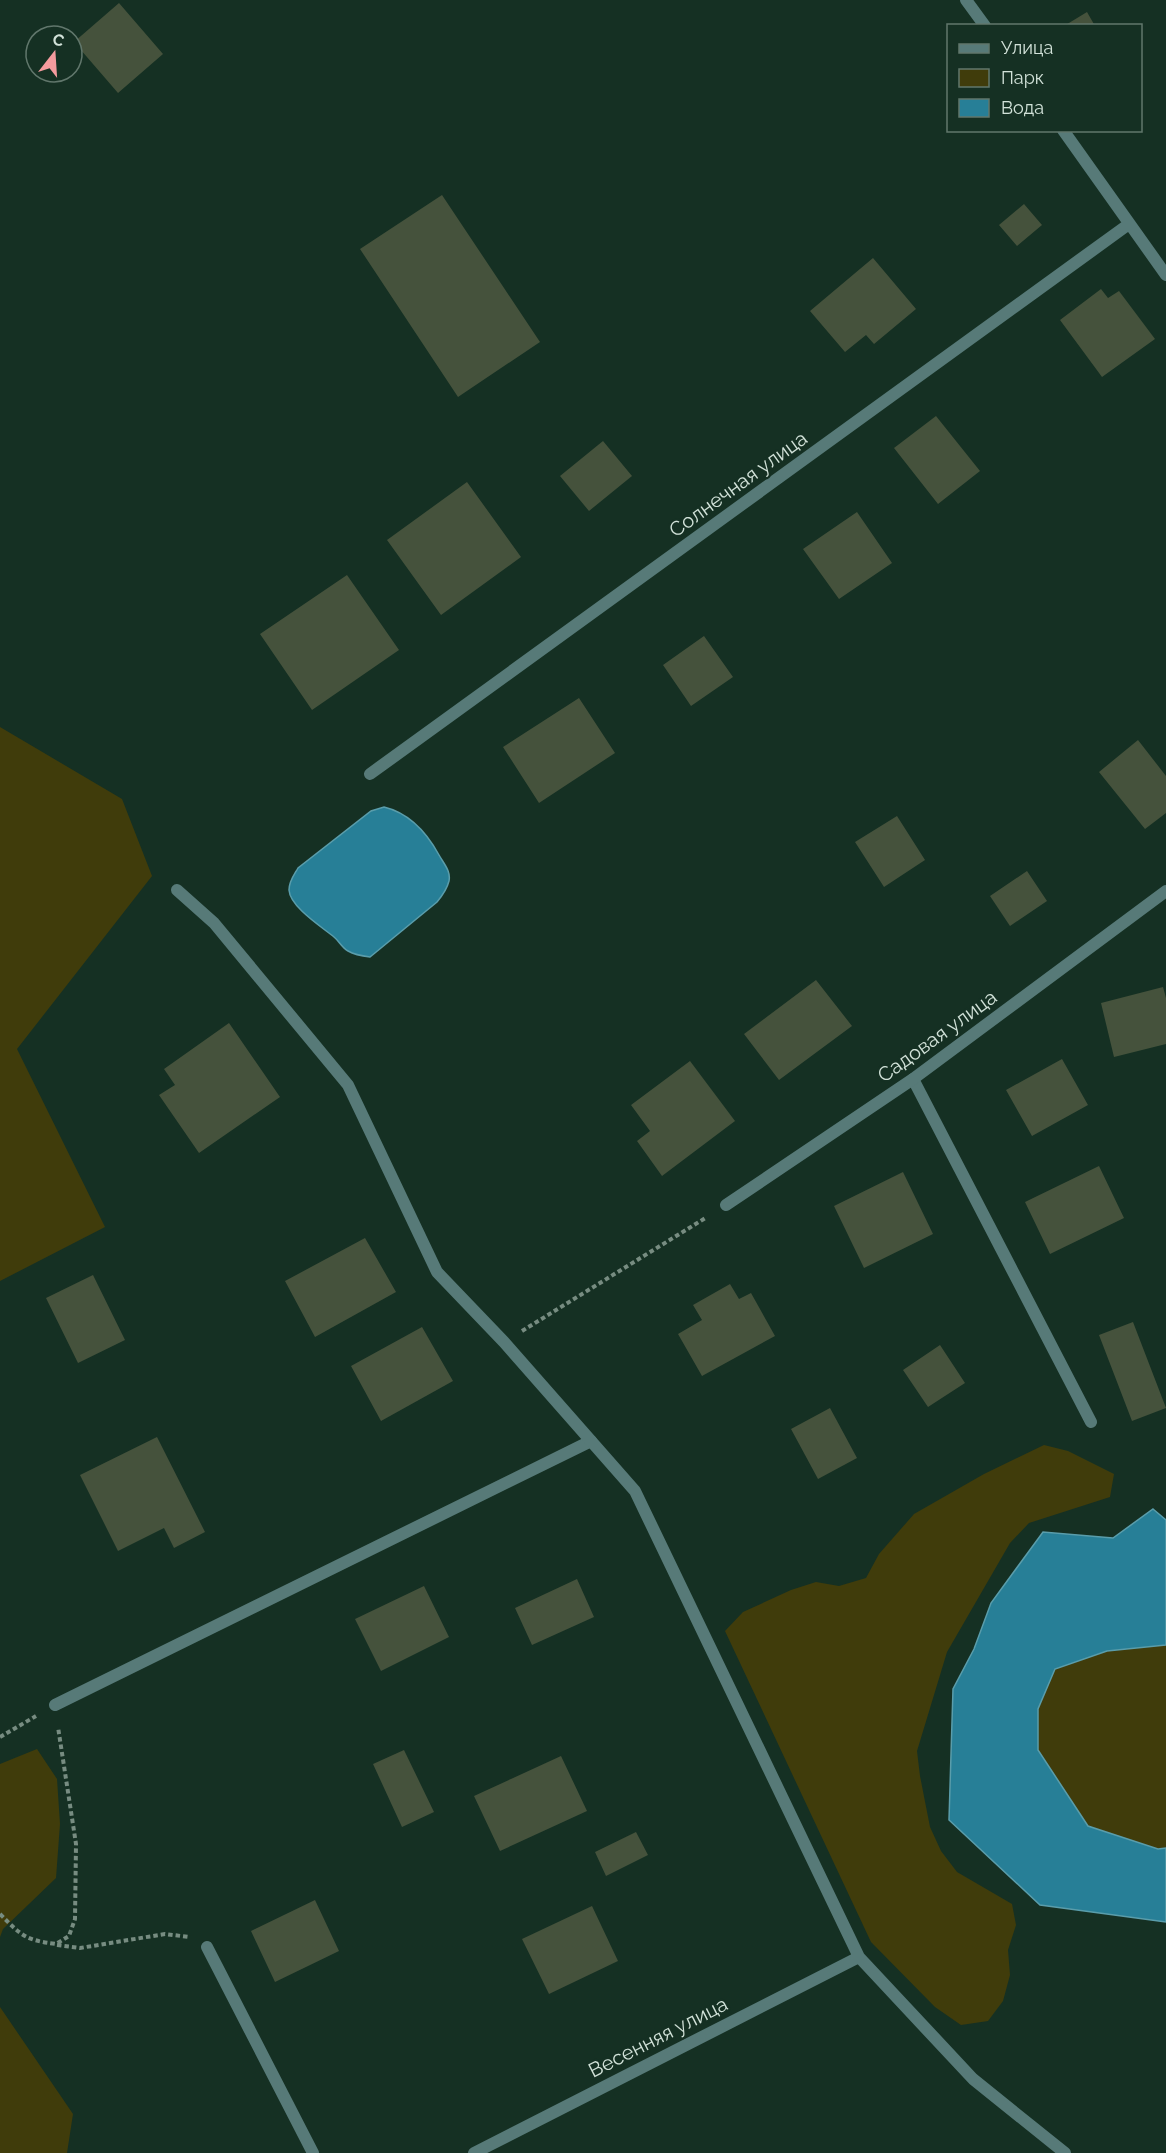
<svg xmlns="http://www.w3.org/2000/svg" width="1166" height="2153" font-family="Raleway,sans-serif">
  <style>
    .green { fill: #403c0b }
    .water { fill: #277f97; stroke: #5a9dab; stroke-width: 1.5 }
    .building { fill: #45523c }
    .lines { fill: none; stroke-linecap: round; stroke-linejoin: round }
    .path { stroke: #778c81; stroke-width: 4; stroke-dasharray: 4.5 3; stroke-linecap: butt }
    .lane { stroke: #577a78; stroke-width: 12 }
    .street { stroke: #577a78; stroke-width: 12 }
    .labels { text-anchor: middle; stroke-width: 4.5; stroke-linejoin: round; paint-order: stroke }
    .street-label { font-size: 20px; fill: #d2e2d9; stroke: #153023 }
  </style>
  <rect width="100%" height="100%" fill="#153023"/>
  <path class="green" d="M0,727L122,799L152,876L17,1049L105,1227L0,1281Z
    M1044,1445L1068,1451L1114,1474L1110,1497L1029,1523L1010,1543L947,1652L917,1751L920,1776L930,1827L941,1851L957,1872L1012,1904L1016,1925L1008,1950L1010,1975L1003,2001L988,2021L961,2025L935,2007L871,1942L725,1631L743,1612L791,1590L816,1582L839,1586L866,1578L879,1554L914,1514L984,1474Z
    M1166,1645V1848L1158,1850L1088,1826L1038,1750V1709L1054,1669L1107,1651Z
    M37,1749L57,1779L60,1824L56,1878L3,1929L0,1937V1764Z
    M0,2007L73,2114L67,2153H0Z"/>
  <path class="water" d="M384,807C409,813 427,833 439,855C444,864 451,871 449,881C447,889 442,896 437,902L370,957C362,956 355,955 348,951C342,948 339,941 334,937C322,927 290,907 289,890C289,881 294,875 298,868L371,811Z
    M1153,1509L1166,1520V1645L1107,1651L1055,1669L1038,1709V1750L1088,1826L1158,1849L1166,1848V1922L1040,1905L949,1820L953,1689L974,1649L991,1603L1043,1532L1113,1538Z"/>
  <path class="building" d="M119,3L163,54L118,93L74,42Z
    M1087,12L1095,26H1064Z
    M442,195L540,342L458,397L360,249Z
    M1024,204L1042,225L1017,246L999,225Z
    M873,258L916,309L874,344L866,335L845,352L810,311Z
    M1101,289L1108,298L1119,291L1155,339L1102,377L1060,320Z
    M936,416L980,471L938,504L894,448Z
    M603,441L632,476L589,511L560,476Z
    M467,482L521,557L441,615L387,540Z
    M857,512L892,563L839,599L803,549Z
    M347,575L399,650L312,710L260,634Z
    M704,636L733,677L691,706L663,665Z
    M579,698L615,753L539,803L503,747Z
    M1138,740L1166,776V813L1145,829L1099,772Z
    M897,816L925,860L884,887L855,842Z
    M1027,871L1047,901L1010,926L990,896Z
    M816,980L852,1026L779,1080L744,1034Z
    M1163,987L1166,998V1044L1114,1057L1101,1003Z
    M229,1023L280,1097L199,1153L159,1095L175,1085L164,1069Z
    M1062,1059L1088,1105L1032,1136L1006,1090Z
    M690,1061L735,1121L662,1176L637,1141L650,1131L631,1105Z
    M1099,1166L1124,1218L1050,1254L1025,1202Z
    M903,1172L933,1234L864,1268L834,1206Z
    M365,1238L396,1292L315,1337L285,1281Z
    M93,1275L125,1340L78,1363L46,1298Z
    M730,1284L739,1299L751,1293L775,1336L702,1376L678,1334L702,1320L693,1305Z
    M1133,1322L1166,1408L1132,1421L1099,1335Z
    M422,1327L453,1381L381,1421L351,1366Z
    M940,1345L965,1383L928,1407L903,1370Z
    M830,1408L857,1458L818,1479L791,1429Z
    M157,1437L205,1532L174,1548L164,1528L118,1551L80,1475Z
    M577,1579L594,1617L532,1645L515,1608Z
    M424,1586L449,1637L381,1671L355,1619Z
    M404,1750L434,1812L402,1827L373,1764Z
    M561,1756L587,1811L500,1851L474,1796Z
    M636,1832L648,1855L606,1876L595,1852Z
    M315,1900L339,1951L275,1982L251,1931Z
    M592,1906L618,1961L549,1994L522,1939Z"/>
  <g class="lines">
    <path class="path" d="M522,1331L707,1217
      M0,1737L36,1716
      M0,1914C22,1936 25,1940 56,1944L69,1936L75,1919L76,1844L58,1727
      M57,1945L80,1948L165,1934L189,1937"/>
    <path class="lane" d="M913,1079L1091,1422
      M55,1705L591,1441
      M207,1947L313,2153"/>
    <path class="street" d="M966,0L985,26
      M1063,130L1166,275
      M370,774L1129,224
      M177,890L214,923L348,1085L437,1272L504,1342L635,1491L859,1957L973,2079L1065,2153
      M726,1205L913,1079L1166,891
      M474,2153L859,1957"/>
  </g>
  <g class="labels">
    <g class="street-label">
      <text transform="translate(738 484) rotate(-36)" y="7">Солнечная улица</text>
      <text transform="translate(937 1036) rotate(-36)" y="7">Садовая улица</text>
      <text transform="translate(658 2037) rotate(-27)" y="7">Весенняя улица</text>
    </g>
  </g>
  <rect x="947" y="24" width="195" height="108" fill="#153023" stroke="#61776c" stroke-width="1.5"/>
  <rect x="959" y="44" width="30" height="9" fill="#577a78" stroke="#61776c" stroke-width="1.5"/>
  <text x="1001" y="54" font-size="18" fill="#d2e2d9">Улица</text>
  <rect x="959" y="69" width="30" height="18" fill="#403c0b" stroke="#61776c" stroke-width="1.5"/>
  <text x="1001" y="84" font-size="18" fill="#d2e2d9">Парк</text>
  <rect x="959" y="99" width="30" height="18" fill="#277f97" stroke="#61776c" stroke-width="1.5"/>
  <text x="1001" y="114" font-size="18" fill="#d2e2d9">Вода</text>
  <g transform="translate(54 54) rotate(17)"><circle r="28" fill="#153023" stroke="#61776c" stroke-width="1.5"/>
  <path d="M0-4.5L10 22L0 15L-10 22Z" fill="#f59b9e"/>
  <text y="-9" font-size="16" font-weight="bold" text-anchor="middle" fill="#d2e2d9">С</text>
  </g>
</svg>
